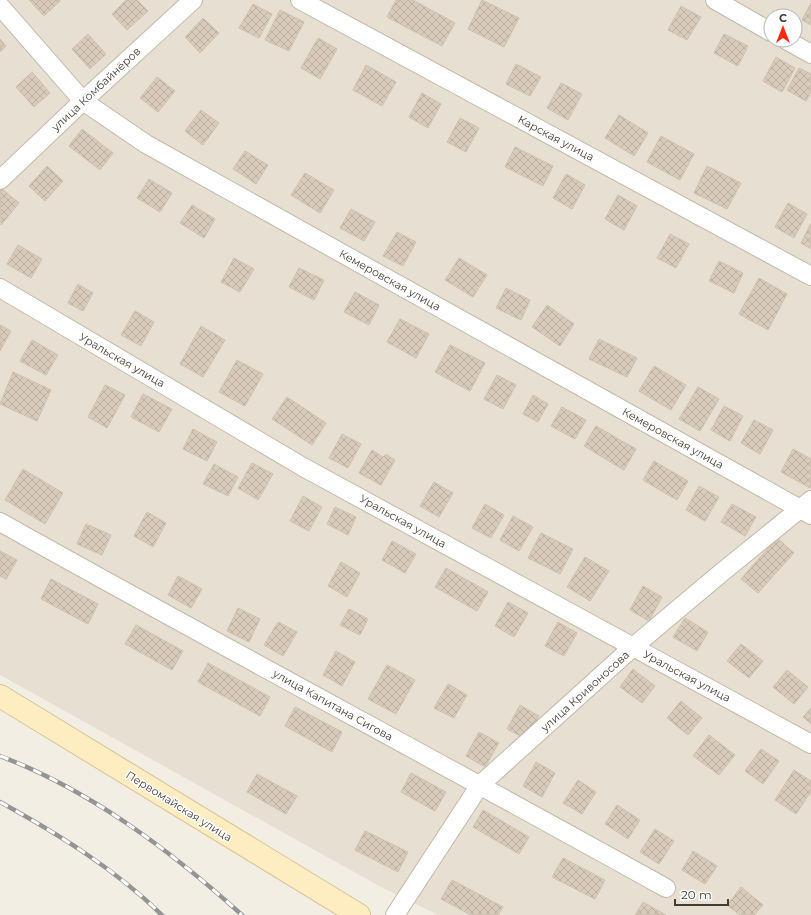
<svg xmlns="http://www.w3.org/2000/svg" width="811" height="915" font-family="Montserrat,sans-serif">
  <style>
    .residential { fill: #e7dfd2; fill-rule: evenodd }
    .building { fill: url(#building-cross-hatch); stroke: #d0c0ac }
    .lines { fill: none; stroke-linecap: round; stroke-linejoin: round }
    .street-casing { stroke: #c2b8a9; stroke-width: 20 }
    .secondary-casing { stroke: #d8c293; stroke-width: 24 }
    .street { stroke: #fff; stroke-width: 18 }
    .secondary { stroke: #ffedc2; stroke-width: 22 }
    .rail-casing { stroke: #949494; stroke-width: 4.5 }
    .rail { stroke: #fff; stroke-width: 3; stroke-dasharray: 9; stroke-linecap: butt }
    .labels { text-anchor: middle; stroke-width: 3; stroke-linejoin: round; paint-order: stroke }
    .street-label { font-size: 11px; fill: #453d34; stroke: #fff }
  </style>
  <defs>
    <pattern id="building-cross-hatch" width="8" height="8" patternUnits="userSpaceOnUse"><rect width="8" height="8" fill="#d8cbbc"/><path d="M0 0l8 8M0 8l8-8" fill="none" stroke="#bbafa2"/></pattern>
  </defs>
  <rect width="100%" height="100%" fill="#f3eee4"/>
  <path class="residential" d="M0,0H811V915H438L381,887L0,675ZM771,16H795V40H771Z"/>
  <path class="building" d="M29,0H59L60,1L44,16Z
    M126,0H137L148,11L127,30L112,14Z
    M396,0H413L455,23L442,46L387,17Z
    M482,0L519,18L504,47L468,29Z
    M811,3V25L802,20Z
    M253,4L272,14L259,38L239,28Z
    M681,6L701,17L687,40L668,30Z
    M280,10L304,22L289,51L265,40Z
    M203,18L219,33L200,53L185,37Z
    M88,34L106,54L90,69L72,49Z
    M724,34L748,46L738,66L714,53Z
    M318,38L337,49L320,79L301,68Z
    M0,39L6,46L0,52Z
    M776,57L795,68L782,92L763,81Z
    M516,64L541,77L530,96L506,84Z
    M366,65L396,82L382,106L353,90Z
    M799,68L811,74V92L806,101L787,90Z
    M32,72L50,93L34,107L16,87Z
    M157,77L175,91L158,112L140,98Z
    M561,83L582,94L568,120L547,108Z
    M422,93L441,104L428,128L409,117Z
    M201,110L219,123L203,145L185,131Z
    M619,115L648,133L634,156L605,138Z
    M460,118L479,128L466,152L447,142Z
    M82,129L113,153L100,170L69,146Z
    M661,136L694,154L680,180L647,162Z
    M515,147L553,166L543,186L505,167Z
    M245,151L268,165L256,184L233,169Z
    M47,166L63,181L45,201L29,186Z
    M707,166L741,183L727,209L694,193Z
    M305,173L334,190L320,213L291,195Z
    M566,174L585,185L572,209L553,198Z
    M149,179L172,193L160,212L137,198Z
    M1,188L19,203L1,225L0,189Z
    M618,195L637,206L624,230L605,219Z
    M788,203L807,214L794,238L775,227Z
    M192,205L215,219L204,238L180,223Z
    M351,209L375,222L364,241L340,228Z
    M811,223V249L801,243Z
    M397,232L416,242L403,266L383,256Z
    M670,234L689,244L676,268L657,258Z
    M18,245L42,259L31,278L7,264Z
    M234,258L254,269L240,292L221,282Z
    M459,258L487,275L473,297L445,280Z
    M719,261L743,273L734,293L709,281Z
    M299,268L324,280L314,300L289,287Z
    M759,278L787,294L768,330L739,314Z
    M78,284L93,293L83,311L68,303Z
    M506,288L530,300L521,320L496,308Z
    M355,292L379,305L369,325L344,312Z
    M547,305L574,324L560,346L532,327Z
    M135,311L154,322L141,346L121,335Z
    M400,319L429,334L416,358L387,342Z
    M0,325L11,331L0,351Z
    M201,326L225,340L203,377L180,364Z
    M599,339L637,358L627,377L589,359Z
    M32,340L58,355L46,375L20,361Z
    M450,345L485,363L470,391L435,372Z
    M237,360L263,374L245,406L219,392Z
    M654,366L686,385L671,410L639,391Z
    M13,372L51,390L37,421L0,404Z
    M497,375L516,385L503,409L484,399Z
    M105,385L125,395L107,428L88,417Z
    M698,387L719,399L700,431L679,419Z
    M143,394L172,409L159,432L131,417Z
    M533,395L548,404L538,422L523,414Z
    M287,397L326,423L312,445L272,419Z
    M724,406L743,416L730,441L711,430Z
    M562,407L586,420L575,439L551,426Z
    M754,420L773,430L760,454L741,443Z
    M596,426L636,449L624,470L584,446Z
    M193,429L217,442L207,461L183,449Z
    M342,434L361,444L348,468L329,458Z
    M793,449L811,459V486L810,488L781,472Z
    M372,450L383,457L386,454L395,460L381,485L359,473Z
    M654,461L688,481L677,500L643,480Z
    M252,463L273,474L258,500L238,488Z
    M214,464L238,477L228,496L203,484Z
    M23,469L63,493L45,524L5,500Z
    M434,482L453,493L439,517L420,506Z
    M699,486L719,497L705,521L686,510Z
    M303,496L322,507L309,531L290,521Z
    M485,504L504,515L491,538L472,528Z
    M732,504L756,517L745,536L721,522Z
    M335,507L356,517L348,535L327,524Z
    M147,512L166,523L153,547L134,536Z
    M513,516L533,527L519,551L500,540Z
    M86,524L111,535L102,555L77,544Z
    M541,533L573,549L560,574L528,558Z
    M777,538L794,553L758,593L741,579Z
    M392,541L416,554L405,573L382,560Z
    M0,551L17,560L6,579L0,576Z
    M585,557L609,571L590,601L567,587Z
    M341,562L360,573L347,597L328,586Z
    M446,568L488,592L477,611L435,587Z
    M178,576L202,589L191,608L168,595Z
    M51,579L98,604L88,624L41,599Z
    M643,586L662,597L649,621L630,610Z
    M508,602L528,613L514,637L495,626Z
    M238,608L260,619L249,642L227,631Z
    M349,609L368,619L360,635L340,625Z
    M685,618L708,632L697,651L673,637Z
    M278,622L297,632L283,656L264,645Z
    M558,622L577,633L564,656L545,646Z
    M136,625L183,651L172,670L125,644Z
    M741,644L763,661L749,678L727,661Z
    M336,651L355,662L342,686L323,675Z
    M208,663L270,697L260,716L198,682Z
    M387,665L415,680L396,714L368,699Z
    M633,669L655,686L642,703L620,687Z
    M787,670L808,687L794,704L773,687Z
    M448,684L467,695L454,718L434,708Z
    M681,701L702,718L688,735L667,718Z
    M520,705L539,716L526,739L507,729Z
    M295,707L342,732L332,752L285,726Z
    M811,708V724L803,717Z
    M479,732L499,743L485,767L466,756Z
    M709,735L735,755L719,775L693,756Z
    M761,749L779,761L763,784L745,771Z
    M536,762L555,773L542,797L523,786Z
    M794,770L811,781V792L796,814L775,800Z
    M411,773L446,792L435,811L401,792Z
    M257,774L297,796L286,814L247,792Z
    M578,780L596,792L582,814L563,803Z
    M617,805L640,820L628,839L605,824Z
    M483,810L529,837L519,854L473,827Z
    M655,829L674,841L659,864L640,852Z
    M365,831L408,852L398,872L355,850Z
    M693,851L717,866L705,884L682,870Z
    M563,858L605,880L595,899L552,877Z
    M452,880L503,907L498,915H471L441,899Z
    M741,887L763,905L754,915H740L727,905Z
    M643,902L666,915H635Z"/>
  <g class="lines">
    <g class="street-casing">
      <path id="street" d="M300,0L811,276
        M715,0L771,32
        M0,6L83,101L146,144L811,515
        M786,40L811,54
        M0,180L83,101L193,0
        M0,288L303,467L811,744
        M0,522C221,646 445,765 666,888
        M395,915L480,785L633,647L721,573L811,500"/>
    </g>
    <g class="secondary-casing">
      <path id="secondary" d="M0,696L359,915"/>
    </g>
    <use href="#street" class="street"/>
    <use href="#secondary" class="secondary"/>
    <g class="rail-casing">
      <path id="rail" d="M0,756C90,790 171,851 242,915
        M0,802C58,834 115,869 162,915"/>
    </g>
    <use href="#rail" class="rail"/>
  </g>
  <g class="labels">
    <g class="street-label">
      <text transform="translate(96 89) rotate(-43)" y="4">улица Комбайнёров</text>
      <text transform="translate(556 138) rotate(28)" y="4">Карская улица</text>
      <text transform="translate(390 280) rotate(29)" y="4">Кемеровская улица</text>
      <text transform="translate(122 360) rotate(30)" y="4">Уральская улица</text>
      <text transform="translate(673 438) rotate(29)" y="4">Кемеровская улица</text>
      <text transform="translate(403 521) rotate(29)" y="4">Уральская улица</text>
      <text transform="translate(687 676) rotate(28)" y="4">Уральская улица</text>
      <text transform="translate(585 691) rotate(-42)" y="4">улица Кривоносова</text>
      <text transform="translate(333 705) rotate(29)" y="4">улица Капитана Сигова</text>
      <text transform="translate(179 806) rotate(32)" y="4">Первомайская улица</text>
    </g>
  </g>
  <g transform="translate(783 28)"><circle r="19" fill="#ffffff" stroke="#b5b1ae"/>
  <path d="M0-3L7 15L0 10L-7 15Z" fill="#ff260f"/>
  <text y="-6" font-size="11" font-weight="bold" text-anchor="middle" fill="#453d34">С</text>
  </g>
  <path d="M675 899v6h53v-6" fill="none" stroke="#453d34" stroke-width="2"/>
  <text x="681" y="899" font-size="12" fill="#453d34" stroke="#ffffff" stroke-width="3" paint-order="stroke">20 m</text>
</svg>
